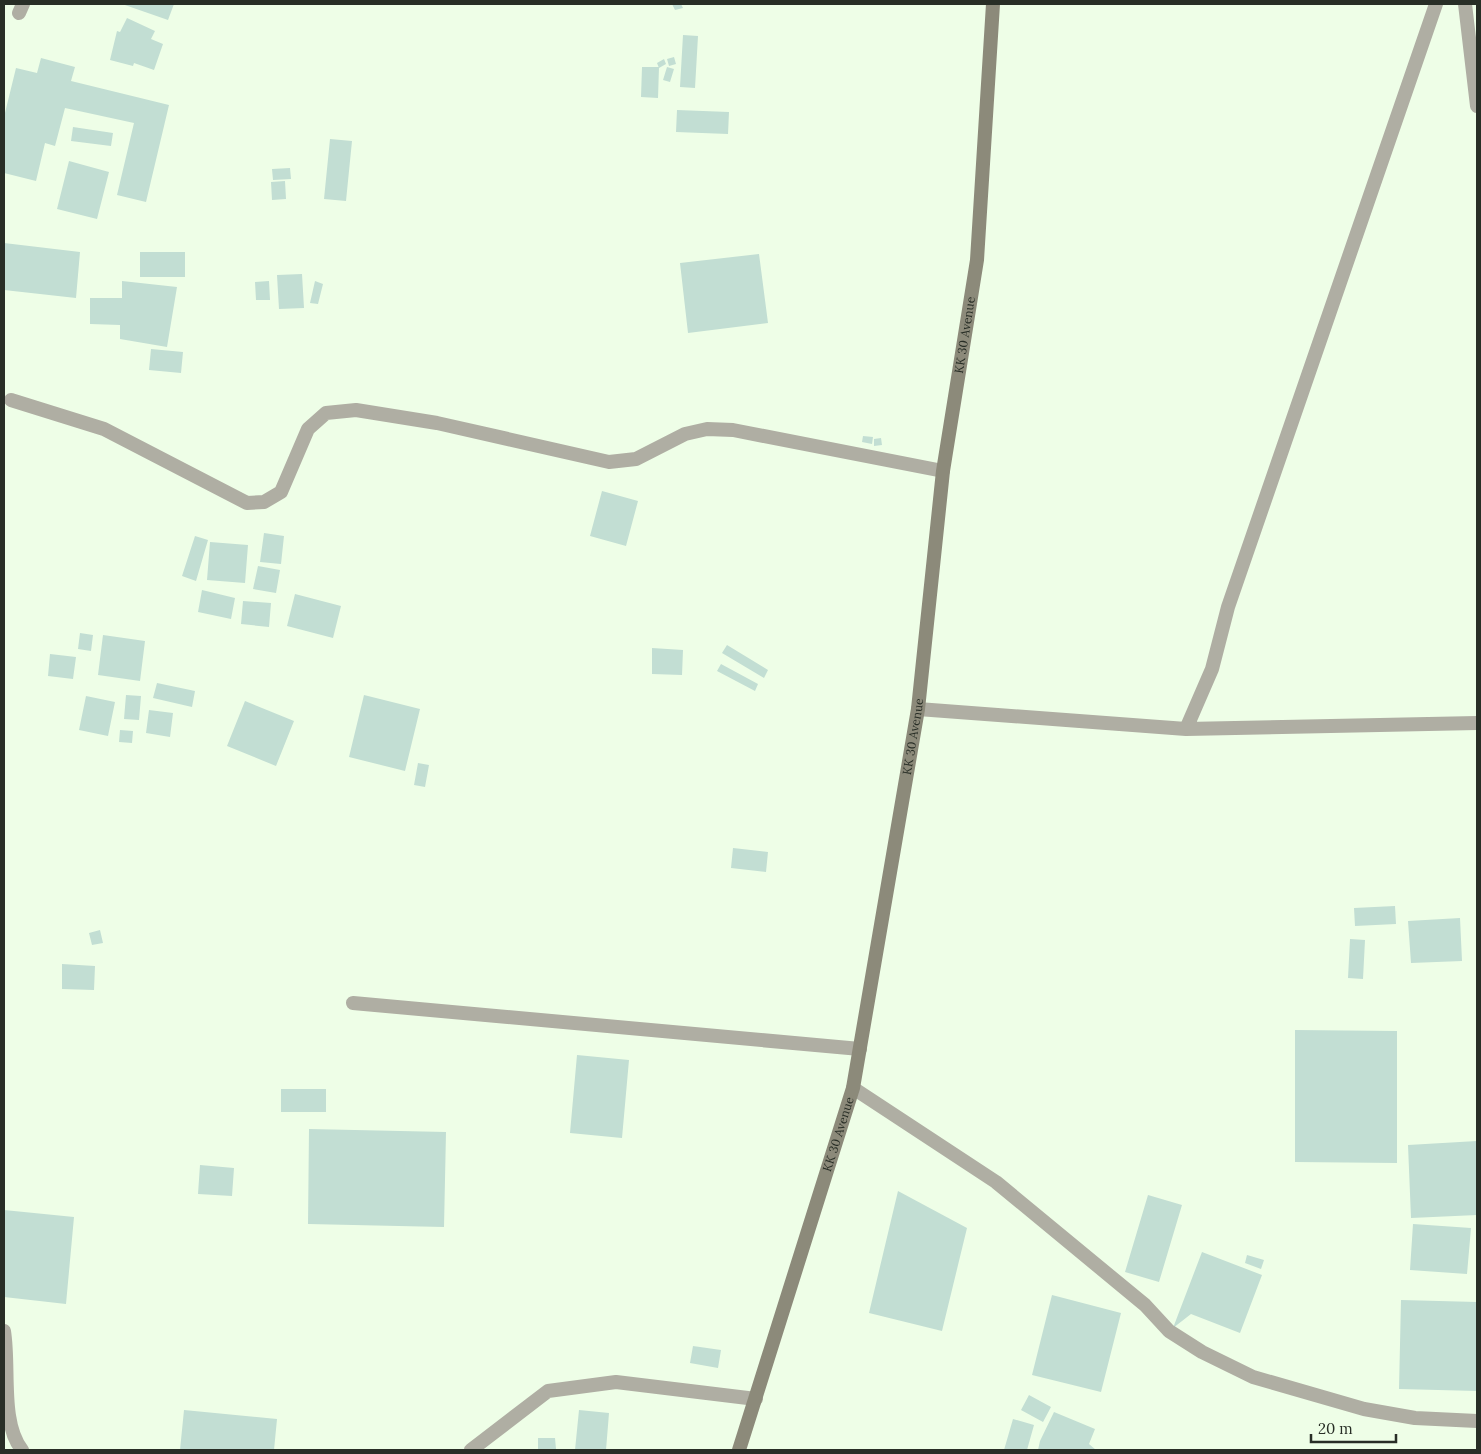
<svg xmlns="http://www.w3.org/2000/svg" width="1481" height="1454" font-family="Lora,serif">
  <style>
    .building { fill: #c2ded3 }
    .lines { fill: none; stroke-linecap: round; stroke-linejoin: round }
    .service { stroke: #afaea3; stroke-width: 14 }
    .minor { stroke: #afaea3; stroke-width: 14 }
    .secondary { stroke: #8c8a7a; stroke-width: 14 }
    .labels { text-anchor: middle; stroke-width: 4; stroke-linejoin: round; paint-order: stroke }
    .street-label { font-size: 12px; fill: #282e26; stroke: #eefee7 }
  </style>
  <rect width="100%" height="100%" fill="#eefee7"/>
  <path class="building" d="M122,4H174L168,20Z
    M672,4H681L683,8L675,10Z
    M127,18L155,31L151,39L163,44L154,70L134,63L133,66L110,60L117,31L120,32Z
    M683,35L698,36L695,88L680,87Z
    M674,57L676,64L669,66L667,59Z
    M41,58L75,67L71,81L169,105L146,202L117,195L134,123L65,108L55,146L45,143L36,181L4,173V117L16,68L37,73Z
    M664,59L666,64L659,68L657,63Z
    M642,67H659L658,98L641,97Z
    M667,67L674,69L670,82L663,80Z
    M677,110L729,112L728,134L676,132Z
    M73,127L113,133L111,146L71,141Z
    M330,139L352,141L346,201L324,199Z
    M69,161L109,172L97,219L57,209Z
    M290,168L291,179L273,180L272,169Z
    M285,181L286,199L272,200L271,182Z
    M4,243L80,252L76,298L4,290Z
    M140,252H185V277H140Z
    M759,254L768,323L688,333L680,263Z
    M302,274L304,308L279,309L277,275Z
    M122,281L177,287L167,347L120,339V325L90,324V298H122Z
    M269,281L270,300H256L255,282Z
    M315,281L323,284L318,304L310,303Z
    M151,349L183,352L181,373L149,370Z
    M863,436L873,437L872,444L862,442Z
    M881,438L882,445L874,446V439Z
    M602,491L638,501L626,546L590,536Z
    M264,533L284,536L281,564L260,562Z
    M195,536L208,540L196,581L182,576Z
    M210,542L248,545L245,583L207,580Z
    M258,566L280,570L276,593L253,589Z
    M202,590L235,598L231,619L198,612Z
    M295,594L341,606L333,638L287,626Z
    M243,601L271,603L269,627L241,624Z
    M80,633L93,635L91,651L78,649Z
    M103,635L145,641L140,681L98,675Z
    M727,645L768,670L764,678L722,653Z
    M652,648L683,650L682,675L652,674Z
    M50,654L76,657L73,679L48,676Z
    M721,664L758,684L755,691L717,671Z
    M157,683L195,691L192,707L153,698Z
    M126,695L141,696L139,720L124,719Z
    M364,695L420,709L405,771L349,757Z
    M86,696L115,702L108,736L79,730Z
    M245,701L294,721L276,766L227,746Z
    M149,710L173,713L170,737L146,733Z
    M120,730L133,731L132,743L119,742Z
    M418,763L429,765L425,787L414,785Z
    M733,848L768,852L766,872L731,868Z
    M1395,906L1396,924L1355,926L1354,908Z
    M1460,918L1462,961L1411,963L1408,921Z
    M100,930L103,943L92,945L89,933Z
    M1350,939L1365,940L1363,979L1348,978Z
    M62,964L95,966L94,990L62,989Z
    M1295,1030L1397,1031V1163L1295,1162Z
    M577,1055L629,1060L622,1138L570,1133Z
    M281,1089H326V1112H281Z
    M309,1129L446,1132L444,1227L308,1224Z
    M1477,1141V1215L1411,1218L1408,1145Z
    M200,1165L234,1168L232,1196L198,1194Z
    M898,1191L967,1228L942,1331L869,1313Z
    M1148,1195L1182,1205L1159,1282L1125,1272Z
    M4,1210L74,1217L66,1304L4,1297Z
    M1413,1224L1471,1228L1467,1274L1410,1270Z
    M1202,1252L1262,1275L1240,1333L1191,1314L1173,1328Z
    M1247,1255L1264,1260L1261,1269L1245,1263Z
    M1052,1295L1121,1313L1101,1392L1032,1375Z
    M1401,1300L1477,1302V1391L1399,1389Z
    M693,1346L721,1350L718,1368L690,1363Z
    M1029,1395L1051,1407L1043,1422L1021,1410Z
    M184,1410L277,1419L274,1450H180Z
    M579,1410L609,1413L606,1450H575Z
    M1054,1412L1095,1429L1089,1444L1096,1450H1038L1040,1441Z
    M1013,1419L1034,1425L1027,1450H1004Z
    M538,1438H555L556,1449L538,1450Z"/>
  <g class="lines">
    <path class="service" d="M19,13L23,4
      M353,1003L860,1049"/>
    <path class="minor" d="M1465,4L1477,106
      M11,400L104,429L247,503L264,502L281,492L308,429L326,413L356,410L437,423L609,462L636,459L685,434L707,429L733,430L943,471
      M918,709L1186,729L1477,723
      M1186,729L1212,669L1228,607L1436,4
      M853,1088L996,1182L1145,1305L1169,1331L1202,1352L1253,1377L1364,1409L1415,1418L1477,1421
      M4,1331C10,1368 0,1422 22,1450
      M471,1450L548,1391L616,1382L756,1399"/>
    <path class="secondary" id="s1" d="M739,1450L853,1088L918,709L943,471L977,260L993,4"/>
  </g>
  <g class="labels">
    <g class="street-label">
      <text dy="4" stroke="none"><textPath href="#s1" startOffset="1141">KK 30 Avenue</textPath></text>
      <text dy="4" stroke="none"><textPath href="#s1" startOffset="736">KK 30 Avenue</textPath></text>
      <text dy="4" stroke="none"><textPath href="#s1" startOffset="331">KK 30 Avenue</textPath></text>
    </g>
  </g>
  <rect width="1481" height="1454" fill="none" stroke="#282e26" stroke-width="10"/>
  <path d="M1311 1434v8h85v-8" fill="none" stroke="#282e26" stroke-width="2.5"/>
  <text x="1318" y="1434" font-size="15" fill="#282e26" stroke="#eefee7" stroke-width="4" paint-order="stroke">20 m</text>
</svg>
